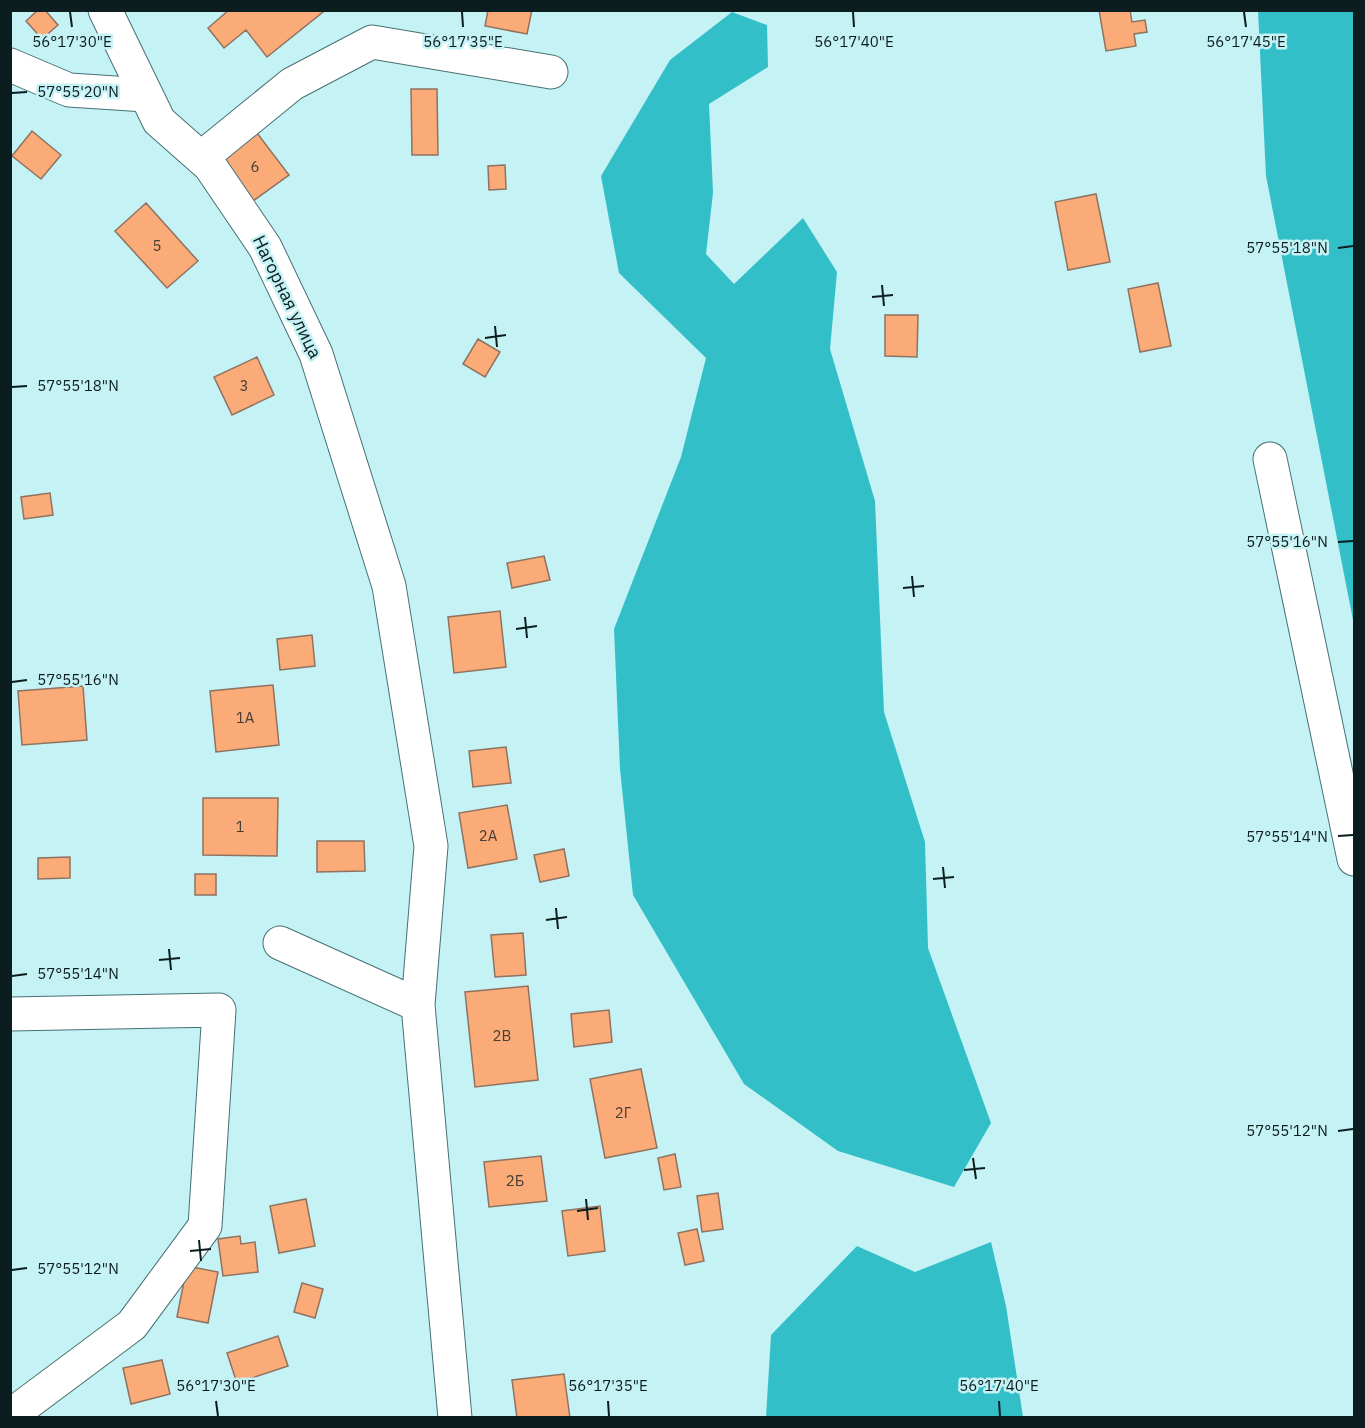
<svg xmlns="http://www.w3.org/2000/svg" width="1365" height="1428" font-family="'IBM Plex Sans',sans-serif">
  <style>
    .forest { fill: #33bfc8 }
    .building { fill: #faab78; stroke: #8f7260; stroke-width: 1.5 }
    .lines { fill: none; stroke-linecap: round; stroke-linejoin: round }
    .minor-casing { stroke: #477073; stroke-width: 35 }
    .minor { stroke: #fff; stroke-width: 33 }
    .ticks { fill: none; stroke: #0c1d1f; stroke-width: 2 }
    .labels { text-anchor: middle; stroke-width: 5; stroke-linejoin: round; paint-order: stroke }
    .number-label { font-size: 15px; fill: #484035 }
    .street-label { font-size: 18px; fill: #0c1d1f; stroke: #c5f2f5 }
    .ticks-label { font-size: 15px; text-anchor: middle; fill: #0c1d1f; stroke: #c5f2f5; stroke-width: 5; stroke-linejoin: round; paint-order: stroke }
  </style>
  <rect width="100%" height="100%" fill="#c5f2f5"/>
  <path class="forest" d="M1258,11H1354V625L1266,176Z
    M732,12L767,25L768,67L709,104L713,193L706,254L734,284L803,218L837,272L830,349L875,501L884,712L925,842L928,948L991,1123L954,1187L838,1151L744,1084L633,895L620,769L614,629L681,457L706,358L619,273L601,176L670,60Z
    M991,1242L1006,1306L1023,1417H766L771,1335L857,1246L915,1272Z"/>
  <path class="building" d="M38,10H45L58,25L42,39L26,21Z
    M322,10L323,12L267,57L246,30L224,48L208,28L229,10Z
    M488,10H532L527,34L485,26Z
    M1099,10H1130L1132,22L1145,20L1147,32L1134,34L1136,46L1106,51Z
    M411,89H437L438,155H412Z
    M32,131L61,155L41,179L12,156Z
    M257,133L289,175L253,201L222,159Z
    M505,165L506,189L489,190L488,166Z
    M1096,194L1110,262L1068,270L1055,202Z
    M146,203L198,261L167,288L115,231Z
    M1158,283L1171,346L1140,352L1128,289Z
    M885,315H918L917,357L885,356Z
    M478,339L500,352L485,377L463,364Z
    M257,357L274,395L232,415L214,377Z
    M50,493L53,515L24,519L21,497Z
    M544,556L550,580L512,588L507,563Z
    M500,611L506,667L454,673L448,617Z
    M312,635L315,666L280,670L277,639Z
    M273,685L279,745L216,752L210,691Z
    M83,686L87,740L22,745L18,691Z
    M506,747L511,783L473,787L469,751Z
    M203,798H278L277,856L203,855Z
    M507,805L517,859L468,868L459,813Z
    M317,841H364L365,871L317,872Z
    M564,849L569,876L540,882L534,855Z
    M70,857V878L38,879V858Z
    M195,874H216V895H195Z
    M523,933L526,975L495,977L491,935Z
    M528,986L538,1080L475,1087L465,992Z
    M609,1010L612,1042L574,1047L571,1014Z
    M641,1069L657,1148L605,1158L590,1079Z
    M675,1154L681,1187L664,1190L658,1158Z
    M541,1156L547,1201L489,1207L484,1162Z
    M718,1193L723,1229L702,1232L697,1196Z
    M306,1199L315,1246L279,1253L270,1206Z
    M600,1206L605,1251L568,1256L562,1211Z
    M697,1229L704,1261L685,1265L678,1233Z
    M240,1236L241,1244L255,1242L258,1272L223,1276L218,1239Z
    M187,1266L218,1272L208,1323L177,1317Z
    M302,1283L323,1289L315,1318L294,1312Z
    M278,1336L288,1366L237,1383L227,1353Z
    M162,1360L170,1394L131,1404L123,1368Z
    M564,1374L570,1418H517L512,1380Z"/>
  <g class="lines">
    <g class="minor-casing">
      <path id="minor" d="M105,10L159,121L210,166L265,247L316,354L389,586L431,846L418,1005L455,1418
        M10,65L69,90L146,95
        M201,158L292,84L372,42L551,72
        M1270,459L1354,859
        M280,943L418,1005
        M10,1014L219,1010L205,1226L132,1325L10,1416"/>
    </g>
    <use href="#minor" class="minor"/>
  </g>
  <path class="ticks" d="M70,12L72,27M462,12L463,27M853,12L854,27M1244,12L1246,27M12,93L27,92M1338,248L1353,246M882,285L884,306M872,297L893,295M495,326L497,347M485,338L506,335M12,387L27,386M1338,542L1353,541M912,576L914,597M903,588L924,586M525,617L527,638M516,629L537,626M12,682L27,680M1338,836L1353,835M943,867L945,888M933,879L954,877M556,908L558,929M546,920L567,917M169,949L171,970M159,960L180,958M12,976L27,974M1338,1131L1353,1129M973,1158L976,1179M964,1170L985,1168M586,1199L588,1220M577,1211L598,1208M199,1240L201,1261M190,1251L211,1249M12,1270L27,1268M216,1401L218,1416M608,1401L609,1416M999,1401L1000,1416"/>
  <g class="labels">
    <g class="number-label">
      <text x="255" y="172">6</text>
      <text x="157" y="251">5</text>
      <text x="244" y="391">3</text>
      <text x="245" y="723">1А</text>
      <text x="240" y="832">1</text>
      <text x="488" y="841">2А</text>
      <text x="502" y="1041">2В</text>
      <text x="623" y="1118">2Г</text>
      <text x="515" y="1186">2Б</text>
    </g>
    <g class="street-label">
      <text transform="translate(287 297) rotate(64)" y="6">Нагорная улица</text>
    </g>
  </g>
  <g class="ticks-label">
    <text x="72" y="47">56°17'30"E</text>
    <text x="463" y="47">56°17'35"E</text>
    <text x="854" y="47">56°17'40"E</text>
    <text x="1246" y="47">56°17'45"E</text>
    <text x="78" y="97">57°55'20"N</text>
    <text x="1287" y="253">57°55'18"N</text>
    <text x="78" y="391">57°55'18"N</text>
    <text x="1287" y="547">57°55'16"N</text>
    <text x="78" y="685">57°55'16"N</text>
    <text x="1287" y="842">57°55'14"N</text>
    <text x="78" y="979">57°55'14"N</text>
    <text x="1287" y="1136">57°55'12"N</text>
    <text x="78" y="1274">57°55'12"N</text>
    <text x="216" y="1391">56°17'30"E</text>
    <text x="608" y="1391">56°17'35"E</text>
    <text x="999" y="1391">56°17'40"E</text>
  </g>
  <rect width="1365" height="1428" fill="none" stroke="#0c1d1f" stroke-width="24"/>
</svg>
